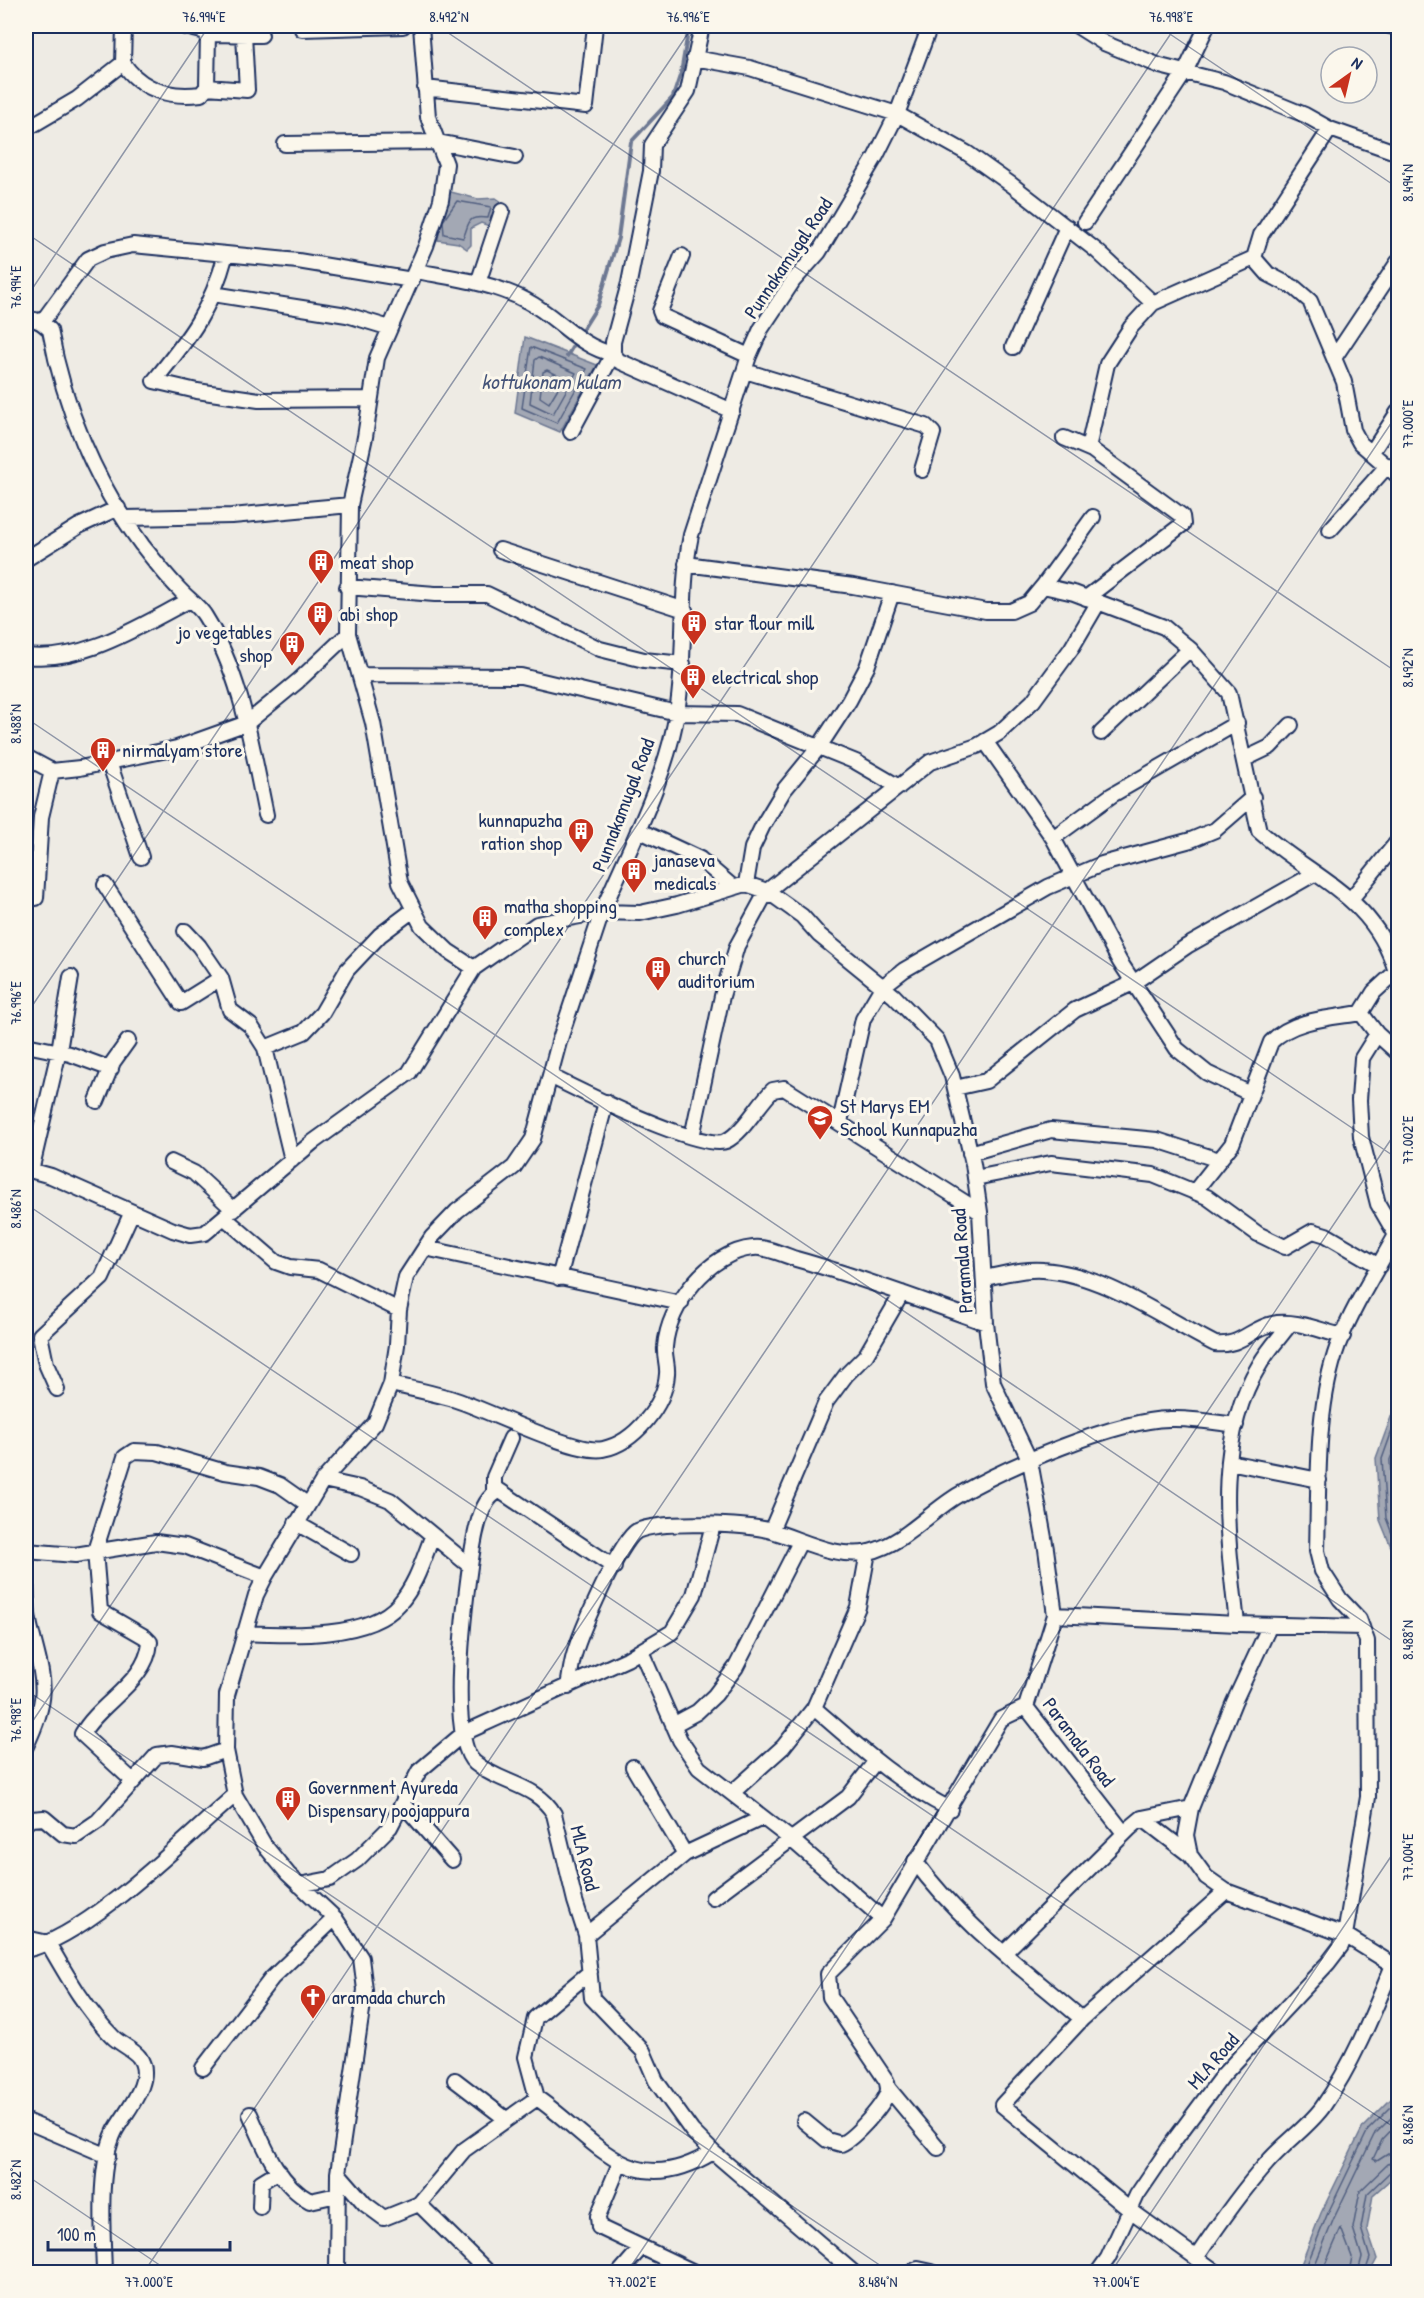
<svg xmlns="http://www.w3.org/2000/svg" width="1424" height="2298" font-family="'Patrick Hand',sans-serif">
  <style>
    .water { fill: #a3a8b4; stroke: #6d7892; stroke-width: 1.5 }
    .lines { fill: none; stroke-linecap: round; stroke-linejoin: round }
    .shore { stroke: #515f80; stroke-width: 1.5 }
    .stream { stroke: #6d7892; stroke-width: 4 }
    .minor-casing { stroke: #1b2f5e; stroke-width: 18 }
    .minor { stroke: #fbf7ec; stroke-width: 14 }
    .ticks { fill: none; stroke: #1b2f5e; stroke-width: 1.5; stroke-opacity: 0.45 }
    .labels { text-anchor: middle; stroke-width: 6; stroke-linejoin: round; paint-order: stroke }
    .street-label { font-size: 20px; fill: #1b2f5e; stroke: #fbf7ec }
    .poi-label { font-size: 20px; fill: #1b2f5e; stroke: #fbf7ec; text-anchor: start }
    .water-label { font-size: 21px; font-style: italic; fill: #445378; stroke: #fbf7ec }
    .neatline { fill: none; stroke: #1b2f5e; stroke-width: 2 }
    .ticks-label { font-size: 15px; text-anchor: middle; fill: #1b2f5e }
  </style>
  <rect width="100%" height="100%" fill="#eeebe4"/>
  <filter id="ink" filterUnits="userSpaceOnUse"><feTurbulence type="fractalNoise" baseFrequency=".0167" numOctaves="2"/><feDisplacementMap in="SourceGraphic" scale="12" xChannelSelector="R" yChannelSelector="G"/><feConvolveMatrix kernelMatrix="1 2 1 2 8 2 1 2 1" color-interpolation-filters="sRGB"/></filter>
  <g filter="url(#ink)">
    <path class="water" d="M447,191L478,199L496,198L503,203L498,206L492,227L481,223L471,228V245L467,249L458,243L438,240L443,202L449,203L446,196Z
      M525,337L597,365L560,432L515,413Z
      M1398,1398V1564L1380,1520L1376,1458Z
      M1398,2092V2173L1373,2195L1367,2229L1377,2259L1370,2272H1298L1321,2213L1363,2127Z"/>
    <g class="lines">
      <path class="shore" d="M457,201L491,207L488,218C465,215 470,224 463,238L444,234L443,221Z
        M531,347L587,369L557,423L522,408Z
        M539,357L576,373L553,414L530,403L535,360Z
        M547,370L564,378L549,403L540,397L543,372Z
        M1398,1414L1382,1459L1386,1518L1398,1549
        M1398,1436L1390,1460L1393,1516L1398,1530
        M1398,2123L1382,2140L1373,2159L1377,2161L1388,2154L1398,2152
        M1304,2272L1327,2215L1368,2130L1398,2100
        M1312,2272L1334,2218L1374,2135L1398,2111
        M1322,2272L1341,2228L1352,2257L1349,2272
        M1358,2272L1362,2257L1353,2228L1360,2191L1388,2164L1398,2161
        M1365,2272L1370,2258L1361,2228L1367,2194L1392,2170L1398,2169"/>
      <path class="stream" d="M583,329L598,305L618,238L631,142L673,97L681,73L689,26
        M567,356L573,346"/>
      <g class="minor-casing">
        <path id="minor" d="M182,26L214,34L216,31
          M421,26L428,117L446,164L441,200L426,246L377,358L365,437L350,505L348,634L373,723L400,882L422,926L448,951L474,968L537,924L602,912C628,851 667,777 677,712C687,653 679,593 691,535L749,356L761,329L793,281L819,252L876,156L897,114L930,26
          M702,26L688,91L652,145L651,171L629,283L613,342V354L619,361L732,411
          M1077,26L1104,43L1160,66L1224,82L1305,115L1330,129L1398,153
          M1390,26L1398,28
          M302,29L403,26
          M214,34L261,35
          M694,58L750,68L897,114L967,153L1012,185L1097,251L1153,303
          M123,63L124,26
          M207,87L247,90L244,35
          M425,88L586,106L595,26
          M26,129L77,99L123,63C141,90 170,98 201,94L207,87L208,33
          M1330,129L1261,235L1254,258L1268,274L1295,288L1310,301L1344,382L1353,430L1360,443L1398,476
          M285,144L438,142L515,157
          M1085,222L1185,72L1207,26
          M226,254C211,310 190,337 154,381L197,391L259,400L369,399
          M682,256L660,311L662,316L749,356
          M416,271C453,278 494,283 527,301C558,317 579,347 613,354L571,432
          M478,283L502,211
          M213,294L347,315L390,328
          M26,320C36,318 42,322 50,330C64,407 95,482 142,545C154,560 167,577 180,590C188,599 199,606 205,616C242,675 252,748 266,815
          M42,322L88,259L105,251L133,245L298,261L412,280
          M1013,347L1067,227
          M1334,358L1398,262
          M745,371L926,426L933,433L922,470
          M1064,438L1092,450L1182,516L1183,524L1086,598
          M1088,448L1107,364L1131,327L1153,303L1254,258
          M1372,452L1398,412
          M125,518L232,516L350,505
          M1330,530L1388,465
          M500,550L685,610
          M26,559L79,526L118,508
          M686,564L853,586L986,611H1011L1029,603L1043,586L1074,593L1164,627L1190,649L1229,693L1259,831C1312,878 1375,897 1396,972
          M1043,586L1093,517
          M347,587L435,594H487L600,649L644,660L683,664
          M26,656C84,663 139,626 190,600
          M361,675L521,676L677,713L737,714L856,762L899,787
          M1101,733L1190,649
          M985,741L1053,838L1120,962L1177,1049L1207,1073L1251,1094
          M26,757L52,771L80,768L177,748L247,723L298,681L348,634
          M1245,759L1270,747L1291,725
          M109,762L141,857
          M638,830L700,859L734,888
          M1053,838L1112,795L1237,723
          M746,884L752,848L763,825L784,790L819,747L849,701L867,667L892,593
          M105,885L181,1003L221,978
          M36,898L41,817L52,771
          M1351,899L1398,841
          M185,931L199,946L221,978L230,1010L251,1026L265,1048L292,1160
          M1398,970L1374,992L1361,1013L1377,1034L1398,1053
          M1377,1034L1362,1058L1359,1100L1361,1137L1378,1204L1396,1235
          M26,1045L70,1054L111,1069
          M265,1048L304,1032L322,1013L347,970L380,935L412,911
          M550,1076C578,1090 702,1152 726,1141C743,1133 759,1103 773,1090L784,1088L980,1212
          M955,1088L986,1081L1075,1010L1133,983L1187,946L1314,874
          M97,1101L113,1062L128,1041
          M840,1122L863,1019L882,987L904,970L1048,887L1102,864L1191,840L1215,830L1253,797
          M692,1137L722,996L737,946L767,891L930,762L977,746L999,733L1033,701L1071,649L1098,603
          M970,1153L1051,1130L1157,1140L1219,1160
          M171,1162L194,1173L234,1210
          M26,1169L51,1176L173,1230L190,1235L205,1233L313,1142L409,1073L474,968
          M31,1171L59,1051L71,977
          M975,1178L1051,1163L1153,1175L1207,1197L1258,1234L1285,1247L1313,1231L1326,1235L1379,1266
          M1195,1191L1232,1144L1271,1042C1293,1019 1331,1018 1361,1013
          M225,1218L276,1262L290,1267L319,1270L399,1310
          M425,1248L681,1303
          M559,1278L606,1102
          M984,1278C1002,1275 1024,1268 1043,1270C1104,1274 1161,1317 1215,1344C1240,1347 1250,1329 1272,1324C1294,1319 1321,1331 1343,1336
          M391,1384C412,1389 433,1393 453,1399C484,1408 576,1455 603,1449C634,1443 665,1405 667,1374C668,1365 664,1356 665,1347C668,1305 709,1252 753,1248C765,1246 784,1255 796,1259C861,1277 923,1301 986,1323
          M57,1389L46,1364L40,1335L102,1278L132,1212
          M1229,1462L1319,1480
          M323,1480L360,1488L390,1500L470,1566C465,1602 447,1740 475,1763C500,1784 537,1784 554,1814L575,1901L586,1935L592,1998L643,2051L656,2081L692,2131L713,2152L853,2272
          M494,1492V1477L511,1438
          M296,1523L351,1554
          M771,1531L826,1402L846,1375L866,1355L902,1293
          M26,1551L75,1555L156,1542L185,1546L265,1577
          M470,1566C473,1547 478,1497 500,1491L614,1567
          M26,1570C26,1589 26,1608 30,1626C43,1680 52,1692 26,1746
          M1055,1615L1237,1624L1362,1627
          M1237,1624C1228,1539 1212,1442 1260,1364C1268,1350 1280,1337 1290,1324
          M1270,1625L1234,1702L1191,1808L1186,1835L1190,1855L1206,1877L1226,1891L1345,1935L1398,1968
          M244,1633C287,1635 368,1640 399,1604C416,1585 423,1560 432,1537
          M641,1651L680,1740L699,1768L792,1840L883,1919
          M568,1687C570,1676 571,1665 574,1655C580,1634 620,1540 637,1531C660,1520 747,1524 772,1531C803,1540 835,1559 869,1552C904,1544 930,1511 960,1494C1007,1467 1116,1420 1169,1419C1191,1418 1214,1422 1236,1425
          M814,1708C858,1746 898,1783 950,1809
          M673,1725L697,1712L715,1695L736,1667L800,1542
          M633,1767L685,1854
          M133,1781L82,1734C100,1702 147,1682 150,1642L145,1637L100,1611L95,1551L125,1457L134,1451L157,1452L225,1472L259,1477L280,1485L307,1504
          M733,1792L783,1747L814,1708L858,1607L868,1552
          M403,1804L452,1860
          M1142,1818L1190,1855
          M26,1823L31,1819L44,1818L63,1834L76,1836L98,1821L157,1755L172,1753L203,1758L226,1750
          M915,1861C959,1922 1025,1970 1082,2019
          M299,1885L330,1879L357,1860L390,1827L419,1771L464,1733L627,1659L672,1632L694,1595L713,1525
          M713,1898L848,1797L875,1762
          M586,1935L685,1854L762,1818
          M26,1938L48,1943C67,1976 86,2010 113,2037C120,2044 133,2049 139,2057C156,2080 125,2112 115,2131C97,2168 103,2232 104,2272
          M26,1950C90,1935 183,1840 235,1795
          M1005,1952L1130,1828L1142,1818L1191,1808
          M203,2068L272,1978L335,1918
          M455,2080L506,2119
          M889,2089L938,2148
          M537,2098L526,2057L535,2018L590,1972
          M250,2114C264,2146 278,2184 310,2201L337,2195
          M26,2121L108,2156
          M804,2121L827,2140L841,2144C853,2139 888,2102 888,2089C888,2088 887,2081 886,2080L830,1997L828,1974L883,1919L1001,1719L1026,1707
          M620,2163L598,2216L599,2227L694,2272
          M338,2173L365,2204L384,2218L419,2204L464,2150L537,2098C599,2141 630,2203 713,2152
          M419,2204L488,2272
          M260,2207L261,2182L279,2171
          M1196,2258C1218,2225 1240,2193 1267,2163C1284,2143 1306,2129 1322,2108C1353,2064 1373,2014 1393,1965
          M337,2272L338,2173L365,1990L361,1958L335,1918L288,1874L265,1846L235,1795L226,1750L227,1695L256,1595L265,1577L323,1480L375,1423L391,1384L397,1345L399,1310L406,1277L432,1237L457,1211L514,1167L533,1139L559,1042L602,912L640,913L677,905L746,884L767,891L802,916L819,935L894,996L937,1040L952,1076L973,1164L980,1212L986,1323L993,1383L1030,1461L1046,1549L1055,1615L1026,1707L1124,1833
          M620,2272L641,2248
          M911,2272L918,2269L932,2272
          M1098,2272L1108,2258L1137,2195L1173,2142L1223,2075L1328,1963L1341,1946L1345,1935L1368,1797L1367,1641L1359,1619L1340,1599L1322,1571L1317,1551C1319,1484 1315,1409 1338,1345C1353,1307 1376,1271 1396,1235L1398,1222
          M1216,2272L1130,2210L1002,2105L1082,2019L1226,1891"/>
      </g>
      <use href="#minor" class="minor"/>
    </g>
  </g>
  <path class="ticks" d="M438,26L1398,673M1158,26L1398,188M26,233L1398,1159M26,298L209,26M26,718L1398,1645M26,1015L693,26M26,1204L1398,2130M26,1690L890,2272M26,1731L1176,26M26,2175L170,2272M144,2272L1398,413M627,2272L1398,1129M1111,2272L1398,1846"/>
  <defs>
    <g id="building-pin" transform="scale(1.35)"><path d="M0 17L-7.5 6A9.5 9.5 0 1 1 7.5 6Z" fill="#c8321e" stroke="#fbf7ec"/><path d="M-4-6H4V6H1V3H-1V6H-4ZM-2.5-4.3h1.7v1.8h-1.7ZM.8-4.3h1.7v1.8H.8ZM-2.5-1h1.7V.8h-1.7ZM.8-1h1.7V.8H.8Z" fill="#fff"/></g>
    <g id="school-pin" transform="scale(1.35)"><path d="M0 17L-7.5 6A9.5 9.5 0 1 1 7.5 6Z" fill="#c8321e" stroke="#fbf7ec"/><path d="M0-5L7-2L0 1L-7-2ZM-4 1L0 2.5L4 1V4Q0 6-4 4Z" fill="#fff"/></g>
    <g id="church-pin" transform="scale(1.35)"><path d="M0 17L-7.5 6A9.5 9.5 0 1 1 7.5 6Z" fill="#c8321e" stroke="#fbf7ec"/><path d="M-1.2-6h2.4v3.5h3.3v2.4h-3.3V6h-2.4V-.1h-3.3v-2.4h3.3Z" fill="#fff"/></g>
  </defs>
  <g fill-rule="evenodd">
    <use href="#building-pin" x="321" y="562"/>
    <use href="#building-pin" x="320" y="614"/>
    <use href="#building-pin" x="694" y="623"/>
    <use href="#building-pin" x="292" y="644"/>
    <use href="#building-pin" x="693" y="677"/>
    <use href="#building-pin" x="103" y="750"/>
    <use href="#building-pin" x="581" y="831"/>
    <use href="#building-pin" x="634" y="871"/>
    <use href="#building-pin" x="485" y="918"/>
    <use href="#building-pin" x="658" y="969"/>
    <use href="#school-pin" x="820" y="1118"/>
    <use href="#building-pin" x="288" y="1799"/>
    <use href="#church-pin" x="313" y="1997"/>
  </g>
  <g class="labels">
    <g class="street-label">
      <text transform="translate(788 258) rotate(-56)" y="7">Punnakamugal Road</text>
      <text transform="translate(623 805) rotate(-69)" y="7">Punnakamugal Road</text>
      <text transform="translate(962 1261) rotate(-94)" y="7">Paramala Road</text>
      <text transform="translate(1079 1742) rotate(53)" y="7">Paramala Road</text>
      <text transform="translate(585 1858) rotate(76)" y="7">MLA Road</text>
      <text transform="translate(1213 2061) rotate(-49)" y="7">MLA Road</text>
    </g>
    <g class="poi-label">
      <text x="340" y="569">meat shop</text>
      <text x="340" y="621">abi shop</text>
      <text x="714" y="630">star flour mill</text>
      <text x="272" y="639" text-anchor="end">jo vegetables<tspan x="272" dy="23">shop</tspan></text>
      <text x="712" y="684">electrical shop</text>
      <text x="122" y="757">nirmalyam store</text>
      <text x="562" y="827" text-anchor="end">kunnapuzha<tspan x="562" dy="23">ration shop</tspan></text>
      <text x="654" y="867">janaseva<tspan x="654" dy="23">medicals</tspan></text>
      <text x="504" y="913">matha shopping<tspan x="504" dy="23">complex</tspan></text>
      <text x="678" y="965">church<tspan x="678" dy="23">auditorium</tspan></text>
      <text x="840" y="1113">St Marys EM<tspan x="840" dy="23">School Kunnapuzha</tspan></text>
      <text x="308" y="1794">Government Ayureda<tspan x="308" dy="23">Dispensary poojappura</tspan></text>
      <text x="332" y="2004">aramada church</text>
    </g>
    <g class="water-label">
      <text x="551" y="389">kottukonam kulam</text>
    </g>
  </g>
  <rect width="1424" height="2298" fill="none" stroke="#fbf7ec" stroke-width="66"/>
  <g transform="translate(1349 75) rotate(34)"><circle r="28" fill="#fbf7ec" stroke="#a1a7b3" stroke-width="1.5"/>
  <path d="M0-4.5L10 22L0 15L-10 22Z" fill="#c8321e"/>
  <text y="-9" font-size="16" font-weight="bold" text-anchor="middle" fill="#1b2f5e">N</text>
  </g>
  <path d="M48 2241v9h182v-9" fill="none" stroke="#1b2f5e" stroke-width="3"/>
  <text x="57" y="2241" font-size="18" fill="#1b2f5e" stroke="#fbf7ec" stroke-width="4.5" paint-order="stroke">100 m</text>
  <rect x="33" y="33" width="1358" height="2232" class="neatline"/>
  <g class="ticks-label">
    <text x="204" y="22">76.994°E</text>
    <text x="449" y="22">8.492°N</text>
    <text x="688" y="22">76.996°E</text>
    <text x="1171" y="22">76.998°E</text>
    <text transform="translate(1408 183) rotate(-90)" y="5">8.494°N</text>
    <text transform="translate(16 287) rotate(-90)" y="5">76.994°E</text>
    <text transform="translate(1408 424) rotate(-90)" y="5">77.000°E</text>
    <text transform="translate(1408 668) rotate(-90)" y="5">8.492°N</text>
    <text transform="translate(16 724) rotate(-90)" y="5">8.488°N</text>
    <text transform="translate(16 1003) rotate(-90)" y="5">76.996°E</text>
    <text transform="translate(1408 1140) rotate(-90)" y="5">77.002°E</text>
    <text transform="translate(16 1209) rotate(-90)" y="5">8.486°N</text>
    <text transform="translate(1408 1640) rotate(-90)" y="5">8.488°N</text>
    <text transform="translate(16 1720) rotate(-90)" y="5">76.998°E</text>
    <text transform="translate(1408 1857) rotate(-90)" y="5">77.004°E</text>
    <text transform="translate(1408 2125) rotate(-90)" y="5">8.486°N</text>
    <text transform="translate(16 2180) rotate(-90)" y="5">8.482°N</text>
    <text x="149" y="2287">77.000°E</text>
    <text x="632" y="2287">77.002°E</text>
    <text x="878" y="2287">8.484°N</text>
    <text x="1116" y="2287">77.004°E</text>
  </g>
</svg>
